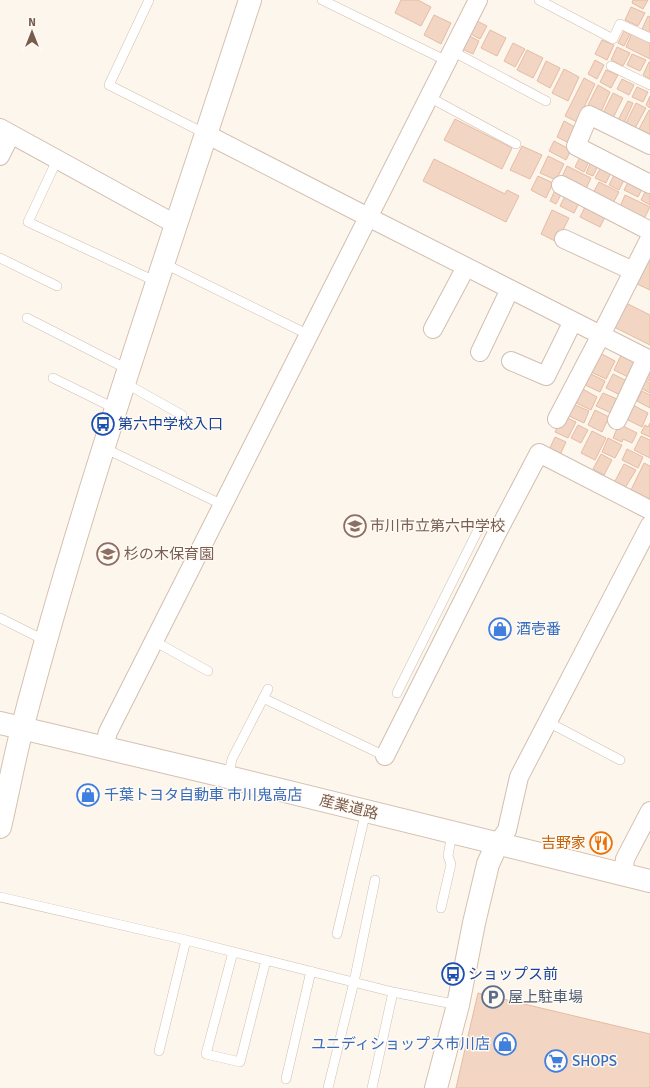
<svg xmlns="http://www.w3.org/2000/svg" width="650" height="1088" font-family="Signika,'Noto Sans JP',sans-serif">
  <style>
    .building { fill: #f3d5c3; stroke: #e6bba3 }
    .lines { fill: none; stroke-linecap: round; stroke-linejoin: round }
    .lane-casing { stroke: #d1beb0; stroke-width: 10 }
    .street-casing { stroke: #d1beb0; stroke-width: 20 }
    .secondary-casing { stroke: #d6c0b0; stroke-width: 24 }
    .lane { stroke: #fff; stroke-width: 9 }
    .street { stroke: #fff; stroke-width: 18 }
    .secondary { stroke: #fff; stroke-width: 22 }
    .labels { text-anchor: middle; stroke-width: 3; stroke-linejoin: round; paint-order: stroke }
    .transit-label { font-size: 15px; fill: #164399; stroke: #fffaf3; text-anchor: start }
    .education-label { font-size: 15px; fill: #785e54; stroke: #fffaf3; text-anchor: start }
    .shop-label { font-size: 15px; fill: #366cbe; stroke: #fffaf3; text-anchor: start }
    .street-label { font-size: 15px; fill: #7a5c4d; stroke: #fffaf3 }
    .food-label { font-size: 15px; fill: #c56008; stroke: #fffaf3; text-anchor: end }
    .service-label { font-size: 15px; fill: #4e5e75; stroke: #fffaf3; text-anchor: start }
  </style>
  <rect width="100%" height="100%" fill="#fdf6ec"/>
  <path class="building" d="M401,0H418L431,7L421,26L395,13Z
    M633,0H648L643,9L632,3Z
    M631,7L645,13L638,26L625,20Z
    M434,15L451,23L441,44L424,35Z
    M648,16L650,17V33L642,29Z
    M475,20L487,26L480,39L469,33Z
    M490,30L506,38L497,56L481,48Z
    M624,31L630,34L624,46L618,43Z
    M632,33L650,42V59L626,47Z
    M468,35L479,41L473,54L462,49Z
    M602,40L614,45L607,60L595,54Z
    M513,43L525,49L515,67L504,61Z
    M617,47L630,53L623,66L611,60Z
    M527,50L543,58L533,78L517,70Z
    M632,54L646,60L640,71L627,65Z
    M595,60L604,65L597,79L588,74Z
    M546,61L560,68L550,88L537,81Z
    M649,62H650V79L643,75Z
    M564,69L579,77L568,101L552,93Z
    M606,70L618,75L611,88L600,82Z
    M584,78L595,84L577,122L565,116Z
    M622,79L634,85L629,95L617,89Z
    M598,85L610,92L601,112L588,105Z
    M637,87L648,92L643,102L632,97Z
    M613,93L623,98L612,120L602,115Z
    M650,96V108L646,105Z
    M628,101L633,103L624,123L618,120Z
    M636,103L646,108L634,130L625,125Z
    M649,110L650,111V137L638,131Z
    M455,119L512,148L502,169L444,140Z
    M564,121L575,127L567,142L557,137Z
    M554,141L571,150L566,160L549,151Z
    M522,146L542,155L530,179L510,170Z
    M582,153L591,157L584,172L575,167Z
    M548,156L564,164L556,180L540,173Z
    M434,159L505,194L507,190L519,196L506,222L423,181Z
    M592,159L600,162L593,176L586,173Z
    M603,163L613,168L606,183L595,178Z
    M567,166L591,178L585,191L561,179Z
    M616,171L626,176L619,190L609,185Z
    M538,176L553,183L546,198L531,190Z
    M630,178L644,185L638,197L624,190Z
    M599,182L619,192L612,205L592,195Z
    M556,188L563,191L556,204L550,201Z
    M647,188L650,189V205L641,200Z
    M566,194L579,203L574,213L560,206Z
    M625,195L650,207L643,221L619,209Z
    M586,205L606,215L600,227L580,217Z
    M552,210L569,218L557,242L541,234Z
    M646,260L650,262V290L635,283Z
    M626,303L650,315V345L614,327Z
    M623,351L637,359L628,377L614,370Z
    M600,353L615,361L606,379L589,371Z
    M650,366V381L644,378Z
    M589,373L605,381L600,392L583,384Z
    M613,374L627,381L620,395L606,388Z
    M644,380L650,383V393L641,388Z
    M581,388L597,397L591,410L574,402Z
    M642,391L650,395V408L637,401Z
    M603,393L617,399L611,413L596,406Z
    M573,404L589,411L584,423L567,415Z
    M631,404L648,413L642,427L624,418Z
    M595,410L609,417L602,432L588,425Z
    M563,416L576,422L568,438L555,432Z
    M650,423V437L641,433L645,425L648,427Z
    M619,424L637,433L632,443L623,439L622,442L613,438Z
    M578,425L588,430L581,443L571,438Z
    M592,431L606,438L595,460L581,453Z
    M641,436L650,440V458L634,450Z
    M555,437L566,442L560,455L549,450Z
    M608,438L622,445L615,458L602,452Z
    M627,449L643,457L638,468L622,460Z
    M601,454L612,460L604,475L593,469Z
    M644,463L650,466V500L631,490Z
    M624,464L636,470L625,488L614,483Z
    M478,993L650,1034V1088H456Z"/>
  <g class="lines">
    <g class="lane-casing">
      <path id="lane" d="M149,0L109,85L206,134
        M322,0L447,61
        M539,0L613,39L620,24L650,38
        M452,51L546,101
        M611,66L650,85
        M429,97L516,144
        M57,160L28,222L157,282
        M0,258L57,286
        M163,263L309,335
        M27,318L129,370
        M53,378L116,409
        M125,383L182,415
        M104,448L223,505
        M0,618L46,641
        M154,641L208,671
        M397,693L477,532L482,526H486L498,531
        M263,698L385,756
        M548,722L620,760
        M228,777L232,759L268,689
        M0,897L186,940L393,992L458,1005
        M441,908L451,864L448,856L452,833
        M337,934L366,811
        M233,952L206,1054L240,1062L266,960
        M159,1051L186,940
        M286,1079L311,971
        M328,1088L354,982L375,880
        M372,1088L393,992"/>
    </g>
    <g class="street-casing">
      <path id="street" d="M0,128L175,224
        M206,134L368,217L650,360
        M650,145L589,115L576,146L650,184
        M0,156L11,134
        M561,185L650,231
        M564,239L633,271
        M433,329L466,267
        M480,352L510,289
        M511,361L546,376L573,321
        M557,419L601,335L650,238
        M617,420L646,358
        M104,747L108,732L478,0
        M385,756L498,531L539,453L650,510
        M497,844L507,830L519,777L650,525
        M623,874L625,859L650,811"/>
    </g>
    <g class="secondary-casing">
      <path id="secondary" d="M0,723L228,777L650,881
        M0,827C8,793 14,759 23,725C87,480 172,241 250,0
        M436,1088L458,1005L474,923L488,864L497,844"/>
    </g>
    <use href="#lane" class="lane"/>
    <use href="#street" class="street"/>
    <use href="#secondary" class="secondary"/>
  </g>
  <defs>
    <g id="bus-ring" transform="scale(1.15)"><circle r="9.5" fill="#fffaf3" stroke="#1a4fb4" stroke-width="1.5"/><path d="M-5-6H5V4H4V6H2V4H-2V6H-4V4H-5ZM-3.5-4V0h7V-4ZM-3.5 1.2v1.5H-2V1.2ZM2 1.2v1.5H3.5V1.2Z" fill="#1a4fb4"/></g>
    <g id="school-ring" transform="scale(1.15)"><circle r="9.5" fill="#fffaf3" stroke="#8d6e63" stroke-width="1.5"/><path d="M0-5L7-2L0 1L-7-2ZM-4 1L0 2.5L4 1V4Q0 6-4 4Z" fill="#8d6e63"/></g>
    <g id="shop-ring" transform="scale(1.15)"><circle r="9.5" fill="#fffaf3" stroke="#3f7fe0" stroke-width="1.5"/><path d="M-5-2.5h2.3a2.7 3.5 0 0 1 5.4 0H5L5.5 6h-11ZM-1.5-2.5h3a1.5 2.3 0 0 0-3 0Z" fill="#3f7fe0"/></g>
    <g id="restaurant-ring" transform="scale(1.15)"><circle r="9.5" fill="#fffaf3" stroke="#e8710a" stroke-width="1.5"/><path d="M-5-6h1v4h1v-4h1v4h1v-4h1v5L-1.5 .5V6h-2V.5L-5-1ZM5-6V6H3V1.5H1.5Q1.5-4 5-6Z" fill="#e8710a"/></g>
    <g id="parking-ring" transform="scale(1.15)"><circle r="9.5" fill="#fffaf3" stroke="#5c6f8a" stroke-width="1.5"/><path d="M-3.5-5.5H1a3.5 3.5 0 0 1 0 7H-1V5.5H-3.5ZM-1-3.4V-.6H.8a1.4 1.4 0 0 0 0-2.8Z" fill="#5c6f8a"/></g>
    <g id="supermarket-ring" transform="scale(1.15)"><circle r="9.5" fill="#fffaf3" stroke="#3f7fe0" stroke-width="1.5"/><path d="M-6-5.5h2.5l.6 2H6L4.5 2H-2.5L-4.4-4H-6ZM-1.5 3.2a1.3 1.3 0 1 0 .1 0ZM3 3.2a1.3 1.3 0 1 0 .1 0Z" fill="#3f7fe0"/></g>
  </defs>
  <g fill-rule="evenodd">
    <use href="#bus-ring" x="103" y="424"/>
    <use href="#school-ring" x="355" y="526"/>
    <use href="#school-ring" x="108" y="554"/>
    <use href="#shop-ring" x="500" y="629"/>
    <use href="#shop-ring" x="88" y="795"/>
    <use href="#restaurant-ring" x="601" y="843"/>
    <use href="#bus-ring" x="453" y="974"/>
    <use href="#parking-ring" x="493" y="997"/>
    <use href="#shop-ring" x="505" y="1044"/>
    <use href="#supermarket-ring" x="556" y="1061"/>
  </g>
  <g class="labels">
    <g class="transit-label">
      <text x="118" y="429">第六中学校入口</text>
      <text x="468" y="979">ショップス前</text>
    </g>
    <g class="education-label">
      <text x="370" y="531">市川市立第六中学校</text>
      <text x="124" y="559">杉の木保育園</text>
    </g>
    <g class="shop-label">
      <text x="516" y="634">酒壱番</text>
      <text x="104" y="800">千葉トヨタ自動車 市川鬼高店</text>
      <text x="490" y="1049" text-anchor="end">ユニディショップス市川店</text>
      <text x="572" y="1066">SHOPS</text>
    </g>
    <g class="street-label">
      <text transform="translate(349 807) rotate(14)" y="5">産業道路</text>
    </g>
    <g class="food-label">
      <text x="586" y="848">吉野家</text>
    </g>
    <g class="service-label">
      <text x="508" y="1002">屋上駐車場</text>
    </g>
  </g>
  <g transform="translate(32 32)" stroke="#fffaf3" stroke-width="3" paint-order="stroke">
  <path d="M0-3L7 15L0 10L-7 15Z" fill="#7a5c4d"/>
  <text y="-6" font-size="11" font-weight="bold" text-anchor="middle" fill="#7a5c4d">N</text>
  </g>
</svg>
